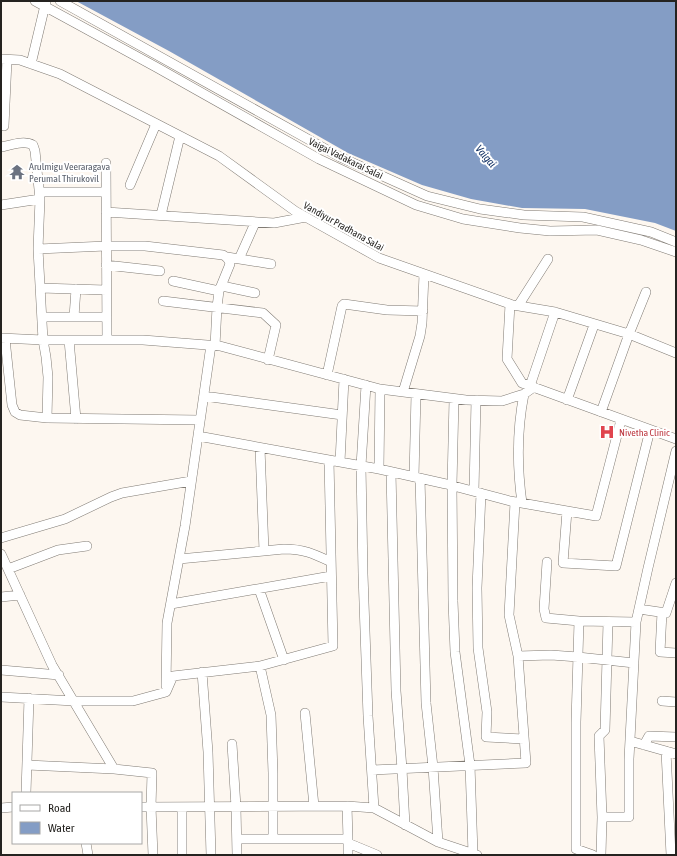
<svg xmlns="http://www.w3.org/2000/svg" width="677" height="856" font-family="'Asap Condensed',sans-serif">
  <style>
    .water { fill: #849dc5 }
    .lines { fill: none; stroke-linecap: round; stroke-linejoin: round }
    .minor-casing { stroke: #807b74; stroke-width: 10 }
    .minor { stroke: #fff; stroke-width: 9 }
    .labels { text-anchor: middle; stroke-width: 4; stroke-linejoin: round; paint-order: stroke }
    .street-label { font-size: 10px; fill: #252320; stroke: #fff }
    .worship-label { font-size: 10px; fill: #5b616d; stroke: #fff; text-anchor: start }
    .health-label { font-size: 10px; fill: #be3a42; stroke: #fff; text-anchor: start }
    .water-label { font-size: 11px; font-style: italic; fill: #153467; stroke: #fff }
  </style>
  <rect width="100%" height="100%" fill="#fdf7f0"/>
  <path class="water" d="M76,1H676V231L655,223L585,209L522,208L471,199L422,185L348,153L169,51Z"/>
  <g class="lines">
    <g class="minor-casing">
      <path id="minor" d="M35,1L156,67L319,159L416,205L463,219L520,228L550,231L597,230L641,240L676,252
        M60,1L340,157L427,196L480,209L524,215L583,217L651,232L676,242
        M1,59L20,60L60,74L219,156L295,211L379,258L510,304L507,359L522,383L676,439
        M31,64L46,1
        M4,126L7,60
        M1,147C11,145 24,140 33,145L35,151L40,199L1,205
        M106,163L107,340
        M130,185L156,124
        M40,192H106
        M40,199L38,249L43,340L46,357L48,377L47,418
        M106,212L274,223L306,217
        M161,215L180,136
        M38,249L106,246H145L223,255C227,257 229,259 230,264L219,291L217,307L215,346
        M227,257L271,264
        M239,259L255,223
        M106,265L160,271
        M173,281L219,291
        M222,286L255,293
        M40,288L106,290
        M163,301L263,313L276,325L268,360
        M513,305L555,312
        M518,306L548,259
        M42,317H107
        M74,317L76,289
        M1,338L43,340H143L220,346L380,389L466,400L502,401L524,394L534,387
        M5,339L12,405L15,412L20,415L47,418L200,420
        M69,340L76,419
        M327,375L342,306L344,304L387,310L423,311
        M530,386L555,312L629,334L676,353
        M403,392L420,336L422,323L424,274
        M204,396L342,415
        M454,399L452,485L453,601L455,652L470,765L473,854
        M567,400L594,325
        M601,412L629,334L646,292
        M198,436L329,460
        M260,448L264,551
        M340,462L344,379
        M379,469L380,389
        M391,472L396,691L402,769L405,825
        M414,477L416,394
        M420,478L426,703L433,767L438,842
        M474,491L476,400
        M481,493L477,588L478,648L487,712L486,737L524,739
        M522,503C517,467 517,429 524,394
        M567,511L563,563L616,566L650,430
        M1,538L65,519L111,497L122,493L191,481
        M1,554L52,665L114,769L152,773L151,807L153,855
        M179,559L284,549C304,549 314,554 331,562
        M547,562L544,609L546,618L579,621
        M8,569L58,550L87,546
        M259,589L284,660
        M1,597L20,595
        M171,604L331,576
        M639,609L666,613L676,583
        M662,612L660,652L676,653
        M518,656L551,655L578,657L634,663
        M260,666L271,715L273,773V839
        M1,670L59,675
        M202,672L208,752L211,855
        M166,686L167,623L185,526L211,345
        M1,697L74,701H133L166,692L173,676L260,666L333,646L329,460L379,469L446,484L510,501L596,516L621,420
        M662,701L676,702
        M305,713L314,806
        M630,741L676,754
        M232,744L236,807L237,855
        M644,745L649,736L676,737
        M666,751L671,855
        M27,765L114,769
        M372,770L526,763L518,656L509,615L515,502
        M26,793L29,698
        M141,807L347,806L374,808L368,716L363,574L361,466L366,385
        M182,807V855
        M1,808L13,807
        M374,808L438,842L477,855
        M602,817L599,736L605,730L608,622
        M237,839H348L347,806
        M348,839V855
        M86,843L88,855
        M348,843L377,855
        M593,855L576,849V722L579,621L636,622L648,568L676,451
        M601,855L602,817H629V759L636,622"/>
    </g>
    <use href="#minor" class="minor"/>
  </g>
  <defs>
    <g id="temple-bare" transform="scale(1.2)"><path d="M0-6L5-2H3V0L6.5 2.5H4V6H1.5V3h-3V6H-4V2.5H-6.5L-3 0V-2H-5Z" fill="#6b7280" stroke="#fff" stroke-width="2.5" paint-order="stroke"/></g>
    <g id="hospital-bare" transform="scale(1.2)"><path d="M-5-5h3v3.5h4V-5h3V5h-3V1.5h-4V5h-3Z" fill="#e0444e" stroke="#fff" stroke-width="2.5" paint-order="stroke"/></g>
  </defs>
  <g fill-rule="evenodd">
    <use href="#temple-bare" x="17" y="172"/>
    <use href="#hospital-bare" x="607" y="432"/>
  </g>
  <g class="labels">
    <g class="street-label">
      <text transform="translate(346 158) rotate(26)" y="4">Vaigai Vadakarai Salai</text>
      <text transform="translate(344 226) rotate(29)" y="4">Vandiyur Pradhana Salai</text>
    </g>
    <g class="worship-label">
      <text x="29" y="170">Arulmigu Veeraragava<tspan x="29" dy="12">Perumal Thirukovil</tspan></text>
    </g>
    <g class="health-label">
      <text x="619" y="436">Nivetha Clinic</text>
    </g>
    <g class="water-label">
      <text transform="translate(486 156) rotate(49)" y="4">Vaigai</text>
    </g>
  </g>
  <rect width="677" height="856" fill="none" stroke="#252320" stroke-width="4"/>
  <rect x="12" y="792" width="130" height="52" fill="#ffffff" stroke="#a8a7a6"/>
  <rect x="20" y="805" width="20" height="6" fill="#ffffff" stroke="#a8a7a6"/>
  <text x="48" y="812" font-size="12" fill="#252320">Road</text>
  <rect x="20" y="822" width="20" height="12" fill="#849dc5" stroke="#a8a7a6"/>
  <text x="48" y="832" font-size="12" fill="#252320">Water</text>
</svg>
